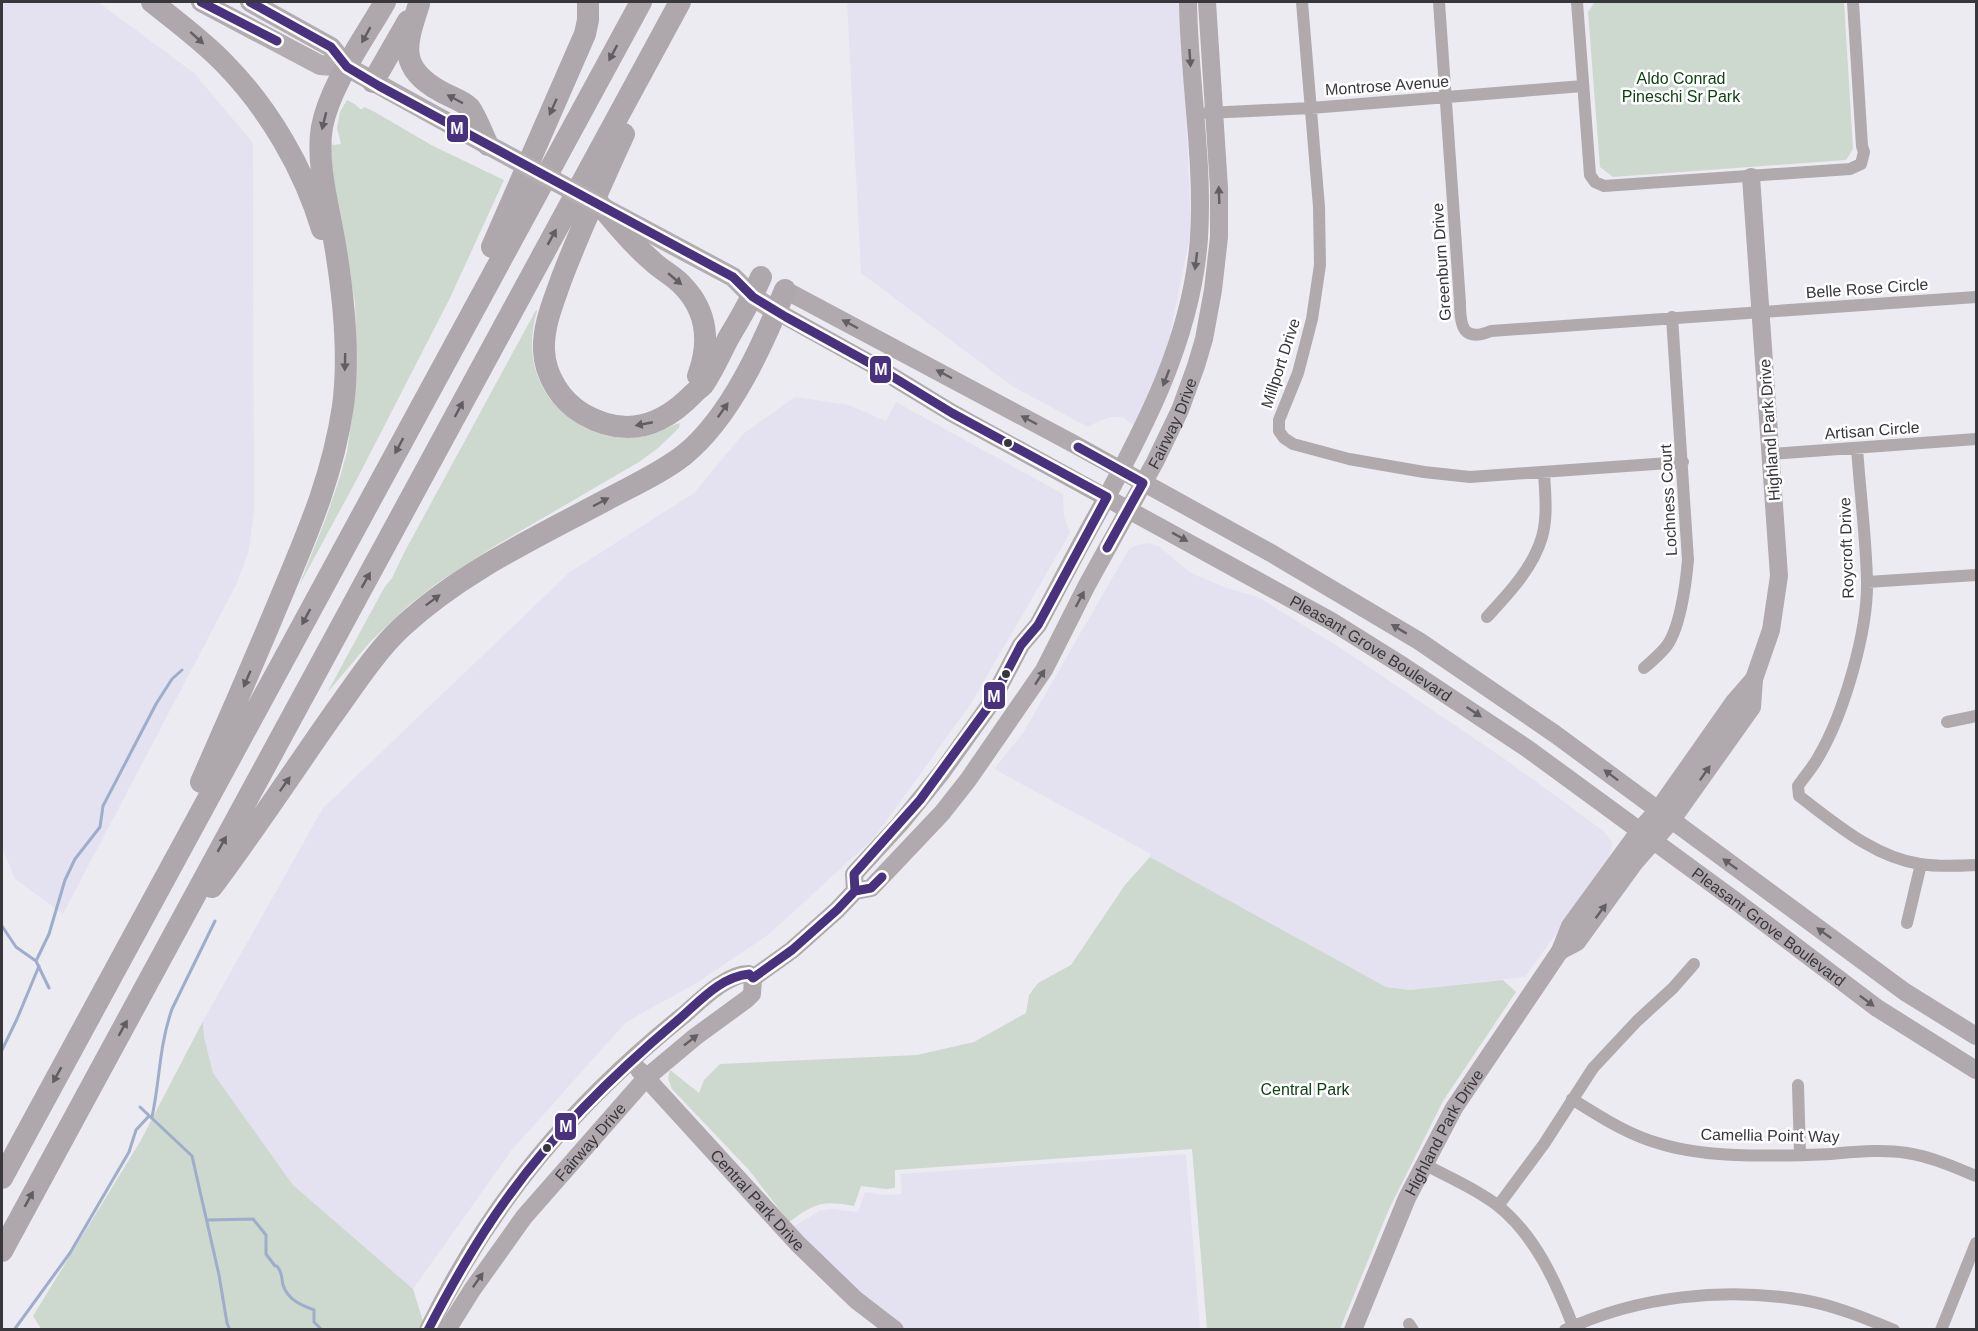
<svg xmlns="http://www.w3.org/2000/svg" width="1978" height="1331" font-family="Arial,sans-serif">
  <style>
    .built { fill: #e4e2f1 }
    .green { fill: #cdd8cf }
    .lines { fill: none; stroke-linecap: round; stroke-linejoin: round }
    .stream { stroke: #9eadc9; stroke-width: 3 }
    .street { stroke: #b0aaad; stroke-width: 12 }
    .secondary { stroke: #b0a9ad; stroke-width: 18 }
    .primary { stroke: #b3acb1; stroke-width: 20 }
    .highway { stroke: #aea7ac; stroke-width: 22 }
    .primary-bridge { stroke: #b3acb1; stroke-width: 20 }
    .bus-1-casing { stroke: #fff; stroke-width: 14 }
    .bus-1 { stroke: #48327e; stroke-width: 9 }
    .oneway { fill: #615e63 }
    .oneway2 { fill: #625f64 }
    .bus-dot { fill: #38373c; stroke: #fff; stroke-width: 2 }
    .labels { text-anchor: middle; stroke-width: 5; stroke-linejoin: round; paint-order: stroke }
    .park-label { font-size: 16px; fill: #104113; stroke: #fff }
    .street-label { font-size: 16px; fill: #38373c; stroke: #fff }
    .line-badge { stroke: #fff; stroke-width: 2 }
    .badge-label { font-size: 16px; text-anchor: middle; font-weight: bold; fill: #fff }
  </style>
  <rect width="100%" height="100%" fill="#ecebf2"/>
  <path class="built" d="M2,2H98L194,73L253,143L254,512L249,550L236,585L63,914L15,879L2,847Z
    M847,2H1181L1191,231L1164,364L1137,428L1123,417H1111L1099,421L1088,427L1012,386L861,273Z
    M795,397L849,405L886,421L896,402L1063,494L1064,516L1070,533L970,705L874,838L768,935L695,984L626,1022L511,1151L413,1289L293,1185L213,1073L204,1037L203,1021L323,808L570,572L694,493L743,434Z
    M1148,543L1159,546L1189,572L1226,588L1258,597L1345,651L1502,757L1605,832L1612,843L1611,851L1607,863L1525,977L1410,990L1386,987L1150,857L1151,854L994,769L1023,733L1129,549L1137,545Z
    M1186,1154L1200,1329H901L886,1319L793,1227L819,1211L831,1209L858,1212L865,1192L885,1195L902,1194L900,1174Z"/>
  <path class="green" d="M1595,2H1844L1853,149L1846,160L1613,177L1600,167L1588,12Z
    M347,100L356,105L360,109H362L364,107L373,111L433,146L504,180L450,298L358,477L299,586L326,518L340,477L347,452L354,403L356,337L355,302L336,212L330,141L333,145L341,144L337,128L340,112Z
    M536,310L537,311C523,359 539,402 582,426C595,433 612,438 627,438C641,438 654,434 667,428C672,426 675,424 680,423L679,428L658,448L639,462L493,547L436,584L409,605L370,642L327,693L384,588L392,578L405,551Z
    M1150,857L1386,987L1410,990L1503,980L1516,992L1443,1101L1389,1209L1340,1329H1207L1192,1149L895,1170V1188L886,1189L861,1186L854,1206C822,1200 815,1203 789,1222L749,1170L672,1089L668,1078L670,1070L699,1093L704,1080L720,1064L917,1055L974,1042L1026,1013L1029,995L1038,983L1071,965L1125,885Z
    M203,1021L204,1037L213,1073L293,1185L413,1289L423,1321L418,1330H42L33,1316L140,1142Z"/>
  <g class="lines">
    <path class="stream" d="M2,926L16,947L36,961L49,988
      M36,961L49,934L65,880L75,859L100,827L103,806L156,704L172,679L182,670
      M2,1050L17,1019L39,966
      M140,1107L192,1156L219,1275L227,1323L230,1330
      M152,1117C160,1080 159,1046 172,1009L215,921
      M207,1220L253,1219L266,1235V1254L275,1266H277C283,1274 281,1276 283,1285C288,1300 301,1305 314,1310V1322L322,1330
      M14,1330L70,1253L129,1152L136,1130L149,1116"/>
    <path class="street" d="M1302,2L1319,207L1320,265L1312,319L1298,373L1279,420V431L1284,438L1293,444L1349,459L1424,472L1470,477L1683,462
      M1439,2L1460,303C1460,328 1464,342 1491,331L1976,297
      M1577,2L1590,175L1595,182L1604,186L1850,169L1861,164L1864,152L1862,146L1853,2
      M1207,113L1311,108L1583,86
      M1857,448C1860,492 1866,537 1867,581C1868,631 1844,713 1819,756C1813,767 1805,776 1798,786L1799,796C1836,824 1874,857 1920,864C1938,867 1958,866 1976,865
      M1771,454L1976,439
      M1867,582L1976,575
      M1487,617C1509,593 1533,568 1542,537C1548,516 1545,493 1544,472
      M1644,668C1651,662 1659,655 1665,648C1680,631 1686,583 1688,560L1672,317
      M1947,722L1976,716
      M1907,923L1921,864
      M1798,1085L1800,1154
      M1572,1099C1601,1117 1628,1135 1661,1144C1710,1159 1778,1156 1830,1154C1855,1152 1882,1149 1907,1153C1932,1157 1954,1167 1976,1176
      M1424,1164C1448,1177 1475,1188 1497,1205C1535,1235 1556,1282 1573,1326
      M1498,1206L1544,1144L1593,1068L1637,1021L1673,988L1694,964
      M1409,1324L1413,1330
      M1565,1330C1638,1296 1724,1287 1803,1300C1833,1305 1865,1318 1894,1330
      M1941,1330L1976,1243"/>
    <g class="secondary">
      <path d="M785,290L1072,443L1271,553L1419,641L1555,734L1905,992L1976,1036"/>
      <path id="s1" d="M776,311L875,366L952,413L1331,621L1403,666L1528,749L1737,902L1877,1008L1976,1070"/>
      <path d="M855,891L854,874L900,824L942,772L989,706L1021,645L1038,625C1058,588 1077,550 1098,513C1145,427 1192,338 1199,238C1204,161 1189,79 1188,2"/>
      <path d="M1560,951L1577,942L1635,862L1671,821L1752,707L1754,679L1771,630L1779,576L1751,177"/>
      <path id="s2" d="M753,978L792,950L837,910L855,891L871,888L942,813L968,780L1044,670L1087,585L1155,462L1180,410L1196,366L1204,339L1213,290L1219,237V188L1207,2"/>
      <path id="s3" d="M639,1070L798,1244L856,1300L895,1330"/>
      <path d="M428,1330C490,1202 574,1103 685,1014C701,1000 728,973 749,974L753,978"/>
      <path id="s4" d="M447,1330L472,1290L524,1217L646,1078L695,1037L747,999L752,994L753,978"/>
      <path id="s5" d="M1353,1330L1407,1198L1454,1108L1560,951L1570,926L1640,830L1658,810L1734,702L1754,679"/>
    </g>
    <path class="primary" d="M201,2L320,65L347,67
      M250,2L331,47L347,67L488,145
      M606,209L733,277L753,297L776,311"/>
    <path class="highway" d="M152,2C177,22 203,41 225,64C269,109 304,169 322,229
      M419,4C406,44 397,67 440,91C448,96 462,100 469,107C475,113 483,136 488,145
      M373,82L408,21
      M624,134C602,182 580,230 561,280C553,303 543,326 544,350C545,376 561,401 583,414C625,438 661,427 693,394C696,391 700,388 703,385C713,371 721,352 729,337C741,317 752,298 761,277
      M601,206C617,225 632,244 651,260C661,270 674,276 683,286C708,312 710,344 698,376
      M492,247L585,34L588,20V2
      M201,782C230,717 258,652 285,587C311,525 333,473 343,406C350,353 343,291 334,239C328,205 316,161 322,127C330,85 364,39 385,2
      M212,887C254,831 292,773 332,716C353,687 376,651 402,627C461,572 535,538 606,500C632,486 661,473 684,455C731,417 763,344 785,290
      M2,1178L641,2
      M2,1251L680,2"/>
    <path class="primary-bridge" d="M488,145L601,206"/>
    <g class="bus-1-casing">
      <path id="bus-1" d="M201,2L277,41
        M250,2L331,47L347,67L379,86L733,277L753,297L786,317L875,366L952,413L1107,497L1038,625L1021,645L989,706L920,800L854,874L855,891
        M1078,447L1143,483L1107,548
        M753,978L792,950L837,910L855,891L871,888L882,877
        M428,1330C452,1284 477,1239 508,1197C556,1130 615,1073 678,1020C699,1002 720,977 749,974L753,978"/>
    </g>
    <use href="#bus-1" class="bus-1"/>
  </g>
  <defs><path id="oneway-solid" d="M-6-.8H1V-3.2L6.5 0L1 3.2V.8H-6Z" transform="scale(1.5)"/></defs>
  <g class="oneway">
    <use href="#oneway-solid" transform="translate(366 35) rotate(119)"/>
    <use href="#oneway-solid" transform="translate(197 38) rotate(42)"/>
    <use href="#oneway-solid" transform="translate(613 53) rotate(118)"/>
    <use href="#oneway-solid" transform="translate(455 99) rotate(-152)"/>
    <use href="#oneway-solid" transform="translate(553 107) rotate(114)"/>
    <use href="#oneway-solid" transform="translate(324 121) rotate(104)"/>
    <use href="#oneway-solid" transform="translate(552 237) rotate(-61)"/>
    <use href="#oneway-solid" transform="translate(675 279) rotate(40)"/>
    <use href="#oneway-solid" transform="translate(345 362) rotate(91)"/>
    <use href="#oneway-solid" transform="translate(459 409) rotate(-62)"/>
    <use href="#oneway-solid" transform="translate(723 410) rotate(-55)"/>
    <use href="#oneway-solid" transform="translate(644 424) rotate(169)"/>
    <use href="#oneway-solid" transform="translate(399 446) rotate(118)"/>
    <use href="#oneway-solid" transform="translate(601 502) rotate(-28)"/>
    <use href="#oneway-solid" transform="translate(366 580) rotate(-61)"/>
    <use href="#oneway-solid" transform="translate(433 600) rotate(-37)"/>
    <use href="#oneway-solid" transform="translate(306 617) rotate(118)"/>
    <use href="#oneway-solid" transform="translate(247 679) rotate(113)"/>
    <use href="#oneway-solid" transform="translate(285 784) rotate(-55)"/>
    <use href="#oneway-solid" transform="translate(222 844) rotate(-61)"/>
    <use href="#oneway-solid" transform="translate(123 1028) rotate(-61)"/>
    <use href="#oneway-solid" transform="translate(57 1075) rotate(119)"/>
    <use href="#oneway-solid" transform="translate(29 1199) rotate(-61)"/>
  </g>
  <g class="oneway2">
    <use href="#oneway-solid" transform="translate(1190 58) rotate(86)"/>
    <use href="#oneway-solid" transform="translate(1219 195) rotate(-92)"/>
    <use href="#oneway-solid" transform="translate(1196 261) rotate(97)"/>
    <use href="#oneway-solid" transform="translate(850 324) rotate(-152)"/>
    <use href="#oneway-solid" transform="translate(944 374) rotate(-152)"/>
    <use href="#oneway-solid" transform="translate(1166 378) rotate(111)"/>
    <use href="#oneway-solid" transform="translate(1029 420) rotate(-152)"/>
    <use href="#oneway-solid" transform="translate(1180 537) rotate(29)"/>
    <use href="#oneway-solid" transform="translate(1080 599) rotate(-62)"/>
    <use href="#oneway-solid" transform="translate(1399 629) rotate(-149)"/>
    <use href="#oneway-solid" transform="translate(1040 677) rotate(-57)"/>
    <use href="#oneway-solid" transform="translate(1474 712) rotate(34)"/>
    <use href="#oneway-solid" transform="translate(1705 773) rotate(-55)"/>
    <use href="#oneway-solid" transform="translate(1611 775) rotate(-143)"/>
    <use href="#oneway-solid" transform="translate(1730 864) rotate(-144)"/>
    <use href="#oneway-solid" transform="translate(1601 911) rotate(-53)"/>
    <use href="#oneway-solid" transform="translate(1824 933) rotate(-144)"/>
    <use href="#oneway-solid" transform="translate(1867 1001) rotate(37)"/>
    <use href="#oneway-solid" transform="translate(691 1040) rotate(-38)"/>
    <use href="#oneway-solid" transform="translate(478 1280) rotate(-55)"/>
  </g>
  <g class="bus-dot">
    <circle cx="1008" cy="443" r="5"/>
    <circle cx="1006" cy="674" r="5"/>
    <circle cx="547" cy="1148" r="5"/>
  </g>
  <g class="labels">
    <g class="park-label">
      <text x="1681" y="84">Aldo Conrad<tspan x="1681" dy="18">Pineschi Sr Park</tspan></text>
      <text x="1305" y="1095">Central Park</text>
    </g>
    <g class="street-label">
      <text transform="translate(1387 85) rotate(-4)" y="6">Montrose Avenue</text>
      <text transform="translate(1441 262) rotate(-94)" y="6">Greenburn Drive</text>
      <text transform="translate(1867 288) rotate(-4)" y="6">Belle Rose Circle</text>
      <text transform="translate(1280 363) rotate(-72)" y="6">Millport Drive</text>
      <text dy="6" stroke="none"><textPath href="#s2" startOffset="708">Fairway Drive</textPath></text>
      <text transform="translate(1769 430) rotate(-94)" y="6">Highland Park Drive</text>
      <text transform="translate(1872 430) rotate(-4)" y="6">Artisan Circle</text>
      <text transform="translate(1668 500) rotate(-93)" y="6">Lochness Court</text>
      <text transform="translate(1846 548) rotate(-92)" y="6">Roycroft Drive</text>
      <text dy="6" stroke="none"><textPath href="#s1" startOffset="684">Pleasant Grove Boulevard</textPath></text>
      <text dy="6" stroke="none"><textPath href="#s1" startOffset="1170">Pleasant Grove Boulevard</textPath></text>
      <text dy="6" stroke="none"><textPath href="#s5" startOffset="218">Highland Park Drive</textPath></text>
      <text transform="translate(1770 1135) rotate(1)" y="6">Camellia Point Way</text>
      <text dy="6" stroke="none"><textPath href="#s4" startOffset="237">Fairway Drive</textPath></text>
      <text dy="6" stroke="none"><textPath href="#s3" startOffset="176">Central Park Drive</textPath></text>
    </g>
  </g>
  <g class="line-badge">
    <rect x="446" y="114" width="23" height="29" rx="6" fill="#48327e"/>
    <rect x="869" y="355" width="23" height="29" rx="6" fill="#48327e"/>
    <rect x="983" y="681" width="23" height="29" rx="6" fill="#48327e"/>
    <rect x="554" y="1112" width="23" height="29" rx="6" fill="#48327e"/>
  </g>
  <g class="badge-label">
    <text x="457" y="134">M</text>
    <text x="881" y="375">M</text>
    <text x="994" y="702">M</text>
    <text x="566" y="1132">M</text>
  </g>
  <rect width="1978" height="1331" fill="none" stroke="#38373c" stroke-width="6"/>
</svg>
